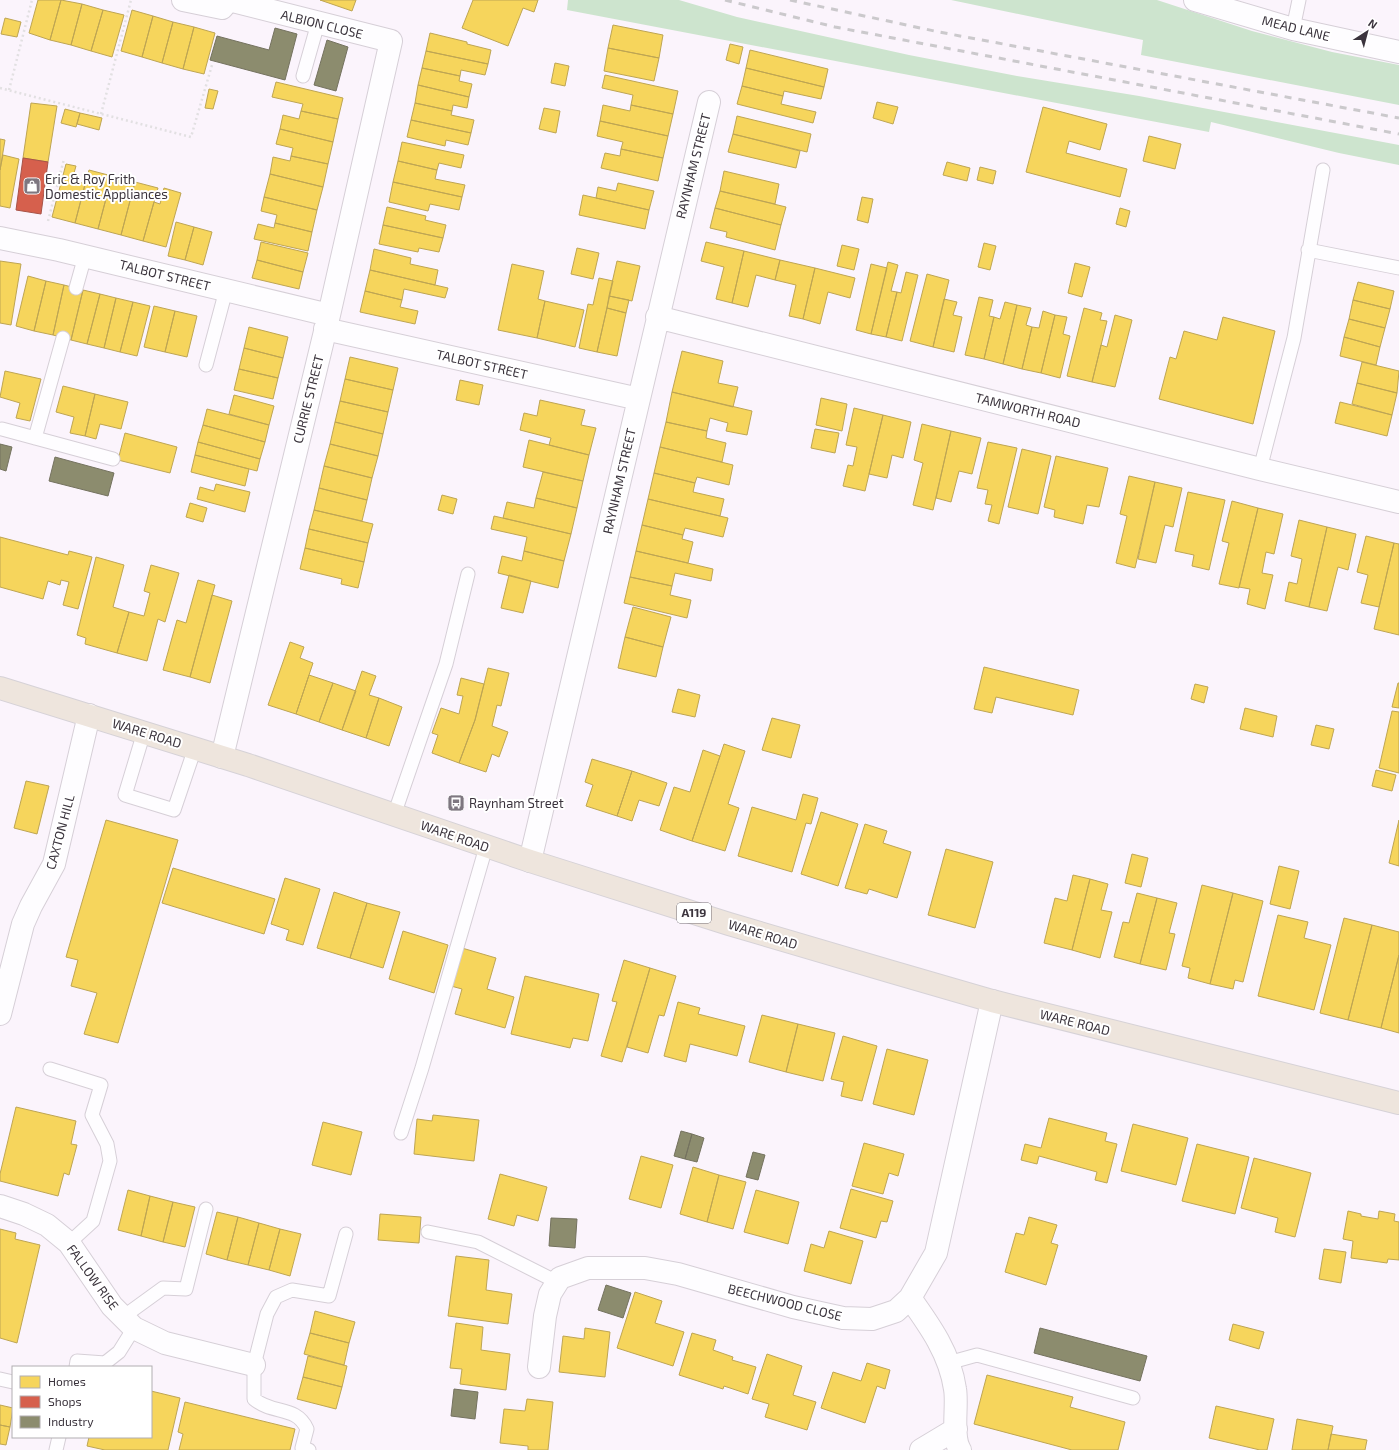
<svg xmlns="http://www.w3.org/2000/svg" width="1399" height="1450" font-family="'Exo 2',sans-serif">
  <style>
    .green { fill: #cde4ce }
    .homes { fill: #f6d55c; stroke: #bea553 }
    .shops { fill: #d6604d; stroke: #a85348 }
    .industry { fill: #8c8c6e; stroke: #74725f }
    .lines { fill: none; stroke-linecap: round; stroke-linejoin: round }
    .lane-casing { stroke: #d6cfd7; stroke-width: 15 }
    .street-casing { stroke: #d6cfd7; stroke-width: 24 }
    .primary-casing { stroke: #d6d2d7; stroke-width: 24 }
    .path { stroke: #e2e0e2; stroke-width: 2.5; stroke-dasharray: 2 3; stroke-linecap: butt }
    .lane { stroke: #fefdff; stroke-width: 13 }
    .street { stroke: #fefdff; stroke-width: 22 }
    .primary { stroke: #eee5dd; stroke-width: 22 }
    .rail { stroke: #cbc9cc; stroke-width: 3; stroke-dasharray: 7 7; stroke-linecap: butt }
    .labels { text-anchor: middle; stroke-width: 4; stroke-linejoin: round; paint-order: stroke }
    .shield { fill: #fff; stroke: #767177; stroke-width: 1 }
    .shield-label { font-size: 12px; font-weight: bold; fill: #3b343d }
    .street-label { font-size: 13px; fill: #3b343d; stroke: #fff }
    .poi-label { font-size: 13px; fill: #3b343d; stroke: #fff; text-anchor: start }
  </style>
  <rect width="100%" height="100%" fill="#fbf4fc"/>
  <path class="green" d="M568,0H679L737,17L909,55L1017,76L1139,96L1399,145V165L1339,153L1211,122L1209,132L567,10Z
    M951,0H1157L1252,31L1332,52L1399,65V105L1141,55L1143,40Z"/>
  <path class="homes" d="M38,0H61L50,40L29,33Z
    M61,0L82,4L71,45L50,40Z
    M320,0H356L352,11Z
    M473,0H538L534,12L523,8L508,46L462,28Z
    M82,4L103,10L91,51L71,45Z
    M103,10L124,15L112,57L91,51Z
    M132,10L153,16L142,57L121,51Z
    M153,16L173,22L162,63L142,57Z
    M5,18L21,22L17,37L1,34Z
    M173,22L194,27L183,69L162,63Z
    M613,25L663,35L659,58L608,48Z
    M194,27L215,33L204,74L183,69Z
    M430,33L467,42V44L491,50L488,64L426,51Z
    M730,44L743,47L739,64L726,60Z
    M608,48L659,58L654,81L604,71Z
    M750,50L828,69L824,87L746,68Z
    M426,51L488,64L485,75L461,70L460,76L422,68Z
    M555,63L569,66L565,86L551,83Z
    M422,68L460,76L459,81L472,84L469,97L418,85Z
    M746,68L824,87L821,99L784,91L783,96L742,86Z
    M605,75L678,91L673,114L631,105L633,95L602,88Z
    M276,82L343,98L338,119L301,111L303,104L272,97Z
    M418,85L469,97L467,108L453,105L452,111L415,103Z
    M742,86L783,96L781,104L816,112L813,123L737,104Z
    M209,89L218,91L213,109L205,108Z
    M877,102L898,107L893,124L873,118Z
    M31,103L57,106L48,162L23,158Z
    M415,103L452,111L451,115L474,120L471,133L411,120Z
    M603,105L630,111L631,105L673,114L668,136L600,121Z
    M1043,107L1107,124L1100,150L1069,141L1066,153L1127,169L1120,197L1026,172Z
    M544,108L560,111L556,133L539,129Z
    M65,109L80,113L76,127L61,123Z
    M301,111L338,119L333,142L280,129L283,115L299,119Z
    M80,113L102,118L99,130L77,124Z
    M737,116L811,134L807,152L733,134Z
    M411,120L471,133L468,145L446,140L445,146L407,137Z
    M600,121L668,136L663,158L621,149L623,142L597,136Z
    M280,129L333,142L328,164L291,156L293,148L276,144Z
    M733,134L800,151L796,168L728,152Z
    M1149,136L1181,144L1175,169L1143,161Z
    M0,139L5,140L0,170Z
    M402,142L464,155L461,168L439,163L437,170L398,161Z
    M621,149L663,158L658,181L601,168L605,153L620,156Z
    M3,155L19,159L10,208L0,206V170Z
    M291,156L328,164L323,187L270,174L273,157L290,161Z
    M398,161L437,170L435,179L465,185L462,197L393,182Z
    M947,162L970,168L967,181L943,175Z
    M66,164L76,166L72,180L85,184L75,223L52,217Z
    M980,167L996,171L993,184L977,180Z
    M89,170L112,176L98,229L75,223Z
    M724,171L779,184L775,204L720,191Z
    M270,174L323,187L317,210L264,197Z
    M112,176L135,182L121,235L98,229Z
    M135,182L158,188L143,241L121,235Z
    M393,182L462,197L459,210L430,204L428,211L389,202Z
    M618,183L654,191L649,210L596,198L598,187L616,191Z
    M164,188L181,193L166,247L143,241L154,202L160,204Z
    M720,191L786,207L781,225L715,208Z
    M583,195L649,210L645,229L579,215Z
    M264,197L317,210L312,232L275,223L277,215L261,211Z
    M862,197L873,199L868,223L857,220Z
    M387,207L426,216L425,220L446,225L443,238L383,225Z
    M715,208L781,225L775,250L726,237L727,232L710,228Z
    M1120,208L1130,211L1126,227L1116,224Z
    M176,222L194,227L185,260L168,256Z
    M275,223L312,232L308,251L254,239L258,224L274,228Z
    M383,225L443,238L439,252L419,248L418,252L379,244Z
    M194,227L212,232L203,265L185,260Z
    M261,242L308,253L303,272L257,260Z
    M706,242L744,251L732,303L716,299L724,267L701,261Z
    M984,243L996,246L990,270L978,267Z
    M842,245L859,249L854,270L837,266Z
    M577,248L599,253L593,279L571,274Z
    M374,249L411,258L410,264L438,270L435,285L370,270Z
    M744,251L780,260L775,280L756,275L748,307L732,303Z
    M257,260L303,272L299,289L252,278Z
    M780,260L815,268L803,319L789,316L796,285L775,280Z
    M0,261L21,264L11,325L0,323Z
    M617,261L640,266L632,301L609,296Z
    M888,262L898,265L891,291L897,292L886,337L871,334Z
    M1075,263L1090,267L1082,297L1068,293Z
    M512,264L544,271L538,299L545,301L537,338L498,330Z
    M871,264L887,268L871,334L856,330Z
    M815,268L855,278L850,298L828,292L820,324L803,319Z
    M370,270L448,288L445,298L404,289L402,300L365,291Z
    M906,272L918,275L902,341L886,337L897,292L901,293Z
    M927,274L949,280L933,347L910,341Z
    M28,276L46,281L34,331L16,326Z
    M599,278L613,281L597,352L579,348L588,304L593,305Z
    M46,281L64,285L53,335L34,331Z
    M1358,282L1394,291L1390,309L1353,300Z
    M64,285L83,290L71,340L53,335Z
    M83,290L100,294L87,344L71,340Z
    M365,291L402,300L400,307L418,311L415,324L360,312Z
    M100,294L116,298L104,348L87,344Z
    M609,296L629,300L626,313L607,308Z
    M979,297L993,300L989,316L994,317L984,359L965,355Z
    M116,298L133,302L120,352L104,348Z
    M944,299L957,302L953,315L962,317L954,352L933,347Z
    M1353,300L1390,309L1385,328L1349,319Z
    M545,301L584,310L575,347L537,338Z
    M133,302L150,306L137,356L120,352Z
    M1005,302L1017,305L1003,364L984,359L994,317L1000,319Z
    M1017,305L1031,308L1026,325L1032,327L1022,369L1003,364Z
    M154,306L175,311L165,352L144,347Z
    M607,308L626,313L617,356L597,352Z
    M1084,308L1102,313L1100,320L1107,321L1092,382L1067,376Z
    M175,311L197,316L187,357L165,352Z
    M1043,311L1055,315L1041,373L1022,369L1032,327L1039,328Z
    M1055,315L1067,317L1063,334L1070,336L1060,378L1041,373Z
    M1115,315L1132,320L1115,387L1092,382L1101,345L1107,347Z
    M1223,317L1275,331L1253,424L1159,399L1170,357L1176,359L1184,331L1217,340Z
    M1349,319L1385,328L1380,347L1344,337Z
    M249,327L288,337L283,358L244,348Z
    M1344,337L1380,347L1376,365L1340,356Z
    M244,348L283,358L278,378L239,369Z
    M682,351L723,361L718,383L738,387L733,407L672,392Z
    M350,357L398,368L393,390L345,379Z
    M1362,362L1399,371L1397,393L1357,383Z
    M239,369L278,378L273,399L234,390Z
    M5,371L41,379L30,421L16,418L20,403L0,397Z
    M345,379L393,390L388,412L340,401Z
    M460,380L483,385L479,405L456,400Z
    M1357,383L1397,393L1392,415L1352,404Z
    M63,386L95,394L85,436L70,433L74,417L56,412Z
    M672,392L752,411L747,435L726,431L728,423L710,418L707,431L666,422Z
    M95,394L128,402L121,429L100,424L96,439L85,436Z
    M234,395L274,406L269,425L229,414Z
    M821,398L847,404L842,431L816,425Z
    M540,400L585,410L581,425L596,428L589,455L549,445L551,438L520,430L524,413L537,416Z
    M340,401L388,412L383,434L335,422Z
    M1340,402L1392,415L1387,436L1335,423Z
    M854,408L883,415L865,491L843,486L848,465L853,466L857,447L846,445Z
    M207,409L269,425L265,442L203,425Z
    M883,415L911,422L903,458L892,455L887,478L869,474Z
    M335,422L383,434L378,456L330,444Z
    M666,422L707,431L706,438L726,443L722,462L660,447Z
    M922,424L951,431L933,510L913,505L923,463L914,460Z
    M203,425L265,442L260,459L198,442Z
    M815,429L839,433L835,453L811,448Z
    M951,431L981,438L972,474L959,471L951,502L936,498Z
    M125,433L177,447L170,473L118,460Z
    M529,440L589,455L583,481L523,467Z
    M198,442L260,459L257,471L195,455Z
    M988,442L1017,448L999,524L988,521L992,505L985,504L988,490L977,488Z
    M330,444L378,456L372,478L324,466Z
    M660,447L733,465L729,485L697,477L695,483L654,473Z
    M1022,449L1051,456L1038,514L1008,507Z
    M195,455L249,469L245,486L191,472Z
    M1056,456L1108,468L1099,507L1087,505L1083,524L1054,517L1055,510L1044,507Z
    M324,466L372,478L367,500L319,488Z
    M543,472L583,481L577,508L536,498Z
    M654,473L695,483L693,492L724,499L720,516L648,499Z
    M1129,476L1155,482L1135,568L1116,563L1127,516L1120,514Z
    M1155,482L1182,488L1173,527L1165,525L1156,563L1138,559Z
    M216,484L250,492L245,512L197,499L200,487L214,491Z
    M319,488L367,500L362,521L314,510Z
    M1188,492L1225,500L1209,570L1192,566L1194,555L1175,551Z
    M442,495L457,499L453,514L438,510Z
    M536,498L577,508L571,534L503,518L507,502L534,508Z
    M648,499L728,518L723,537L685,528L683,535L642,525Z
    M1232,501L1258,508L1239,588L1219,584L1229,543L1222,541Z
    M190,503L207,508L203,522L186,517Z
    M1258,508L1283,514L1274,554L1266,552L1262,573L1273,575L1265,609L1247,604L1250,589L1239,587Z
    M314,510L373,524L368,543L309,529Z
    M494,516L571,534L564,561L524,551L527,537L491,529Z
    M1299,520L1327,527L1309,607L1285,601L1289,582L1297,584L1302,559L1291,556Z
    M642,525L683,535L682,539L693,542L688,563L636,551Z
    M1327,527L1356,534L1348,570L1338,567L1327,611L1309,607Z
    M309,529L368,543L364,562L305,548Z
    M1366,536L1394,543L1379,607L1361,603L1368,575L1357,572Z
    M0,537L68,555L69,551L92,557L78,609L63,605L69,582L61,580L60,585L48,581L43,599L0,587Z
    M1394,543L1399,544V635L1374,629Z
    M305,548L364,562L358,588L341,584L342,579L300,569Z
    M524,551L564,561L558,588L498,573L502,556L522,561Z
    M636,551L713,569L711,581L675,573L672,586L630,577Z
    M96,557L124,565L113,607L129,612L117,653L85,644L86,638L77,635Z
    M151,565L179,573L165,622L158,619L147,661L117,653L129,612L144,616L150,593L144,591Z
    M509,575L531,581L523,613L501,608Z
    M630,577L672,586L670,595L691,600L687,618L624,603Z
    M198,580L215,585L190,677L163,670L177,620L186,623Z
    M212,595L232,601L210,683L190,677Z
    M633,607L671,617L663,647L625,637Z
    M625,637L663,647L656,677L618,668Z
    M290,642L304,647L300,658L313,663L296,714L268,705Z
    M984,667L1079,690L1073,715L996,697L992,713L974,709Z
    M488,668L509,673L501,706L497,705L492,726L508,732L499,757L492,754L486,772L459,763L475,720Z
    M362,671L376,676L369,695L379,698L366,738L342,730Z
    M309,675L333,683L319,722L296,714Z
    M461,678L484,684L475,720L459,763L432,753L438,735L432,733L441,708L459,714L463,696L457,695Z
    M333,683L356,691L342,730L319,722Z
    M1398,683H1399V708L1392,707Z
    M1195,684L1208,687L1204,703L1191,699Z
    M678,689L700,695L695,717L672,712Z
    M379,698L402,707L389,746L366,738Z
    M1245,708L1277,716L1273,737L1240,729Z
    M1392,711L1399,712V773L1379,768Z
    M772,718L800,725L791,758L762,750Z
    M1316,725L1334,729L1329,749L1311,745Z
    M724,744L745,751L728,804L739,808L725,851L692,841Z
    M703,750L720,756L692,841L660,830L674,787L690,792Z
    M592,759L632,771L617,816L586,806L593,785L585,782Z
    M1376,770L1396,775L1392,791L1372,786Z
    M632,771L667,783L659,806L639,800L632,821L617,816Z
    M26,781L49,786L37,834L14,828Z
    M803,794L818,798L811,824L806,823L792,872L738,856L752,807L796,820Z
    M821,812L858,824L838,886L801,874Z
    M106,820L178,840L118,1043L84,1034L97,993L71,986L78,960L66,957Z
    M1399,820V866L1389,863Z
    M865,824L887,831L883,843L911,852L897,898L869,889L867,894L845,888Z
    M946,849L993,862L975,928L928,915Z
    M1132,854L1148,858L1141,887L1125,883Z
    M1279,866L1299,871L1290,909L1270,904Z
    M173,868L275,899L264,934L162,903Z
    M1073,875L1090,879L1072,950L1044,943L1055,898L1067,901Z
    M285,878L320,889L303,945L286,940L289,930L271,924Z
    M1090,879L1108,884L1101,910L1112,912L1100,958L1072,950Z
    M1202,885L1233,893L1210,984L1188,978L1190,968L1182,966Z
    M334,892L367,903L350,958L317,948Z
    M1137,893L1157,898L1140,964L1114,957L1123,922L1129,923Z
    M1233,893L1263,901L1243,982L1235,980L1233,989L1210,984Z
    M1157,898L1177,903L1169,933L1175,934L1166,970L1140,964Z
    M367,903L400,912L383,968L350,958Z
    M1278,915L1308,922L1304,938L1331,945L1314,1010L1258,996Z
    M1344,918L1372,925L1348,1020L1320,1013Z
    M1372,925L1399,932V955L1381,1028L1348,1020Z
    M403,931L448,945L434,993L389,979Z
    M462,948L496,958L487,989L514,997L505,1028L455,1014L462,989L451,986Z
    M1399,955V1033L1381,1028Z
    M624,960L650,968L622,1062L601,1056L617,1002L612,1001Z
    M650,968L676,976L664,1016L659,1015L648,1053L627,1047Z
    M525,976L599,994L588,1041L573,1038L570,1048L511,1034Z
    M678,1002L700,1008L698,1014L745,1026L737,1056L690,1044L686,1062L664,1056Z
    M762,1015L798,1024L786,1072L749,1062Z
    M798,1024L835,1033L823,1081L786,1072Z
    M843,1036L877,1046L862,1101L841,1096L844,1082L831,1079Z
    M887,1049L928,1060L914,1115L873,1104Z
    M16,1107L76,1121L71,1144L77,1145L69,1175L64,1173L58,1196L0,1181V1174Z
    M433,1115L479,1120L474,1161L414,1154L417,1119L432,1121Z
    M1049,1118L1107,1133L1105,1141L1117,1144L1107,1183L1095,1180L1097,1172L1039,1156L1037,1164L1021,1160L1025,1144L1041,1148Z
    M323,1122L362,1132L351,1175L312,1165Z
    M1133,1124L1188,1138L1176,1185L1121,1171Z
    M864,1143L904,1154L898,1176L889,1173L883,1194L852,1186Z
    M1197,1144L1249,1157L1235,1214L1182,1201Z
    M641,1156L673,1165L661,1208L629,1199Z
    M1254,1158L1311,1173L1295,1237L1275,1232L1278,1218L1241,1208Z
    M693,1167L719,1175L707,1222L680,1214Z
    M500,1174L547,1187L538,1221L517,1215L514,1226L488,1219Z
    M719,1175L746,1182L733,1229L707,1222Z
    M851,1189L893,1201L887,1222L881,1221L876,1238L840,1228Z
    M128,1190L150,1196L141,1236L118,1230Z
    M756,1190L799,1202L788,1244L744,1232Z
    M150,1196L173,1202L163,1242L141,1236Z
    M173,1202L195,1207L185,1247L163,1242Z
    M1348,1211L1361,1214V1216L1378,1219L1379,1211L1395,1214L1394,1221L1399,1222V1260L1388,1259L1387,1263L1351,1258L1353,1241L1343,1239Z
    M217,1212L238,1217L227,1260L206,1254Z
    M380,1214L421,1217L419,1243L378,1240Z
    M238,1217L259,1223L248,1265L227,1260Z
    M1029,1217L1057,1225L1051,1243L1058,1245L1046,1285L1005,1272L1016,1233L1024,1235Z
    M259,1223L280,1229L269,1270L248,1265Z
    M0,1229L16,1233L15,1239L40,1245L17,1343L0,1338Z
    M280,1229L301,1234L290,1276L269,1270Z
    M829,1231L863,1241L851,1284L804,1271L811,1244L824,1248Z
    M1324,1249L1346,1252L1341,1283L1319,1279Z
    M456,1256L489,1260L486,1290L512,1294L508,1324L448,1316Z
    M635,1292L662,1301L655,1323L684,1332L673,1366L617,1348Z
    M315,1311L355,1322L349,1343L310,1333Z
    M456,1323L483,1327L481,1350L510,1354L506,1390L460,1384L462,1369L450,1368Z
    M1233,1324L1264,1332L1259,1349L1229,1340Z
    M585,1328L610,1332L605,1377L559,1372L563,1336L584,1339Z
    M310,1333L349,1343L344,1365L304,1354Z
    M692,1333L716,1340L713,1350L733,1357L732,1360L756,1367L748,1394L724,1386L723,1389L679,1375Z
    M767,1354L802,1366L793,1395L816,1402L807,1430L765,1417L769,1404L752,1399Z
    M308,1356L347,1366L342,1387L303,1377Z
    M867,1363L890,1370L885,1389L877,1386L865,1423L821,1408L833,1372L861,1381Z
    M987,1375L1073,1397L1070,1407L1125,1422L1118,1450H1072L974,1424Z
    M303,1377L342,1387L336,1409L297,1399Z
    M151,1391L180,1398L168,1450H105L87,1446L89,1437H151Z
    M527,1399L553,1402L548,1450H528V1446L500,1443L504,1409L525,1411Z
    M185,1402L295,1429L290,1450H179L183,1434L178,1432Z
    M0,1405L13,1408L10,1427L0,1425Z
    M1216,1406L1274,1419L1267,1450H1260L1209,1438Z
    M1297,1419L1333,1426L1328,1450H1292Z
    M0,1425L10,1427L6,1445L0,1444Z
    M1331,1434L1367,1440L1365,1450H1328Z"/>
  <path class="shops" d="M23,158L48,162L41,214L16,210Z"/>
  <path class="industry" d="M275,28L297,34L285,80L210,60L217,36L269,50Z
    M327,40L348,47L336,91L314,85Z
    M0,444L12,447L6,471L0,469Z
    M55,457L114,473L108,496L49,481Z
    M681,1131L692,1134L685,1159L674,1156Z
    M692,1134L704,1138L697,1162L685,1159Z
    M753,1152L765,1155L758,1180L746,1177Z
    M551,1218L577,1219L575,1248L549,1246Z
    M606,1285L631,1293L623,1318L598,1310Z
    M1040,1328L1147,1356L1140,1381L1034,1353Z
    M454,1389L478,1392L475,1419L451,1416Z"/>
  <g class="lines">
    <g class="lane-casing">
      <path id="lane" d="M1293,29L1299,0
        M303,76L318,23
        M1308,250L1399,268
        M76,288L85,256
        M206,365L226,290
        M2,429L113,459
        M35,438L63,338
        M1260,469L1294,338L1323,170
        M144,732L125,795L174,810L195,748
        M394,815L446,664L468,574
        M50,1069L101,1085L92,1115L107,1144L110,1161L93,1221L69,1243
        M401,1133L422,1068L486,847
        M428,1232L478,1242L557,1282
        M123,1317L163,1288L186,1289L206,1209
        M948,1363L977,1355L1133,1398
        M76,1367L77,1361L105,1363L119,1352L134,1328
        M0,1379L13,1382
        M56,1450L59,1437
        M309,1450L302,1448L307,1429C296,1405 273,1415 254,1399V1365L267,1314L276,1297L292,1290L329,1296L346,1234"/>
    </g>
    <g class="street-casing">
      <path id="street" d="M183,0L222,8L229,0L391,41L329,315L222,757
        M1195,0L1293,29L1399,52
        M0,238L59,250L329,315
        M657,317L1260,469L1399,502
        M325,329L639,399
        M530,861L709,102
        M0,1014L23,924L31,906L54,864L89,715
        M0,1206L24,1214L47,1225L69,1243L112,1306L134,1328L165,1343L254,1365
        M910,1298C930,1326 950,1354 955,1389C958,1405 951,1437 960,1450
        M539,1367L545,1316L550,1294L560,1278L588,1268H645L678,1274L793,1307L843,1318L872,1319L896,1311L910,1298L936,1253L992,1001
        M921,1450L956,1429"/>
    </g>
    <g class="primary-casing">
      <path id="primary" d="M0,688L248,765L530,861L729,924L892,972L992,1001L1399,1103"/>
    </g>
    <path class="path" d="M0,88L191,137L212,65
      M9,90L32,0
      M101,114L131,0
      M48,221L64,159"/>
    <use href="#lane" class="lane"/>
    <use href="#street" class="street"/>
    <use href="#primary" class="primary"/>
    <path class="rail" d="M725,0L835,27L1399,134
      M790,0L939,32L1399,118"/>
  </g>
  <defs>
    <g id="shop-square" transform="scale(0.9)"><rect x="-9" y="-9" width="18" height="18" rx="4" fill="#7e7780" stroke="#fff"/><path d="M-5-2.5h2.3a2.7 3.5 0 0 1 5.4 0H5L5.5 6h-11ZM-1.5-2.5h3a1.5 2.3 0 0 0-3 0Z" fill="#fff"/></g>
    <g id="bus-square" transform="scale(0.9)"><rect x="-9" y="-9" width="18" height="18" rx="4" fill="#7e7780" stroke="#fff"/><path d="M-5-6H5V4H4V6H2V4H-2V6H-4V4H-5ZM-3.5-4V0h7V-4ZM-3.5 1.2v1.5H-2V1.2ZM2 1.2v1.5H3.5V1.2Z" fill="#fff"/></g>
  </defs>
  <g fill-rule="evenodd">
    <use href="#shop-square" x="32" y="186"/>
    <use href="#bus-square" x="456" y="803"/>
  </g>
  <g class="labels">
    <rect class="shield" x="677" y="903" width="34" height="20" rx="3"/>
    <g class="shield-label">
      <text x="694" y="917">A119</text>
    </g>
    <g class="street-label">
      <text transform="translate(322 24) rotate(14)" y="5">ALBION CLOSE</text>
      <text transform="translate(1296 28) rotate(14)" y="5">MEAD LANE</text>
      <text transform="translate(693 166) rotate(-76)" y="5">RAYNHAM STREET</text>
      <text transform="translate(165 275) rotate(14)" y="5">TALBOT STREET</text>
      <text transform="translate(482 364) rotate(13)" y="5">TALBOT STREET</text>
      <text transform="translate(308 399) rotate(-76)" y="5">CURRIE STREET</text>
      <text transform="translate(1028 410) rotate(14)" y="5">TAMWORTH ROAD</text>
      <text transform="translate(619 481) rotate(-77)" y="5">RAYNHAM STREET</text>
      <text transform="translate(147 733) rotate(17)" y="5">WARE ROAD</text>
      <text transform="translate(60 832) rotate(-75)" y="5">CAXTON HILL</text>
      <text transform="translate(455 836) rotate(19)" y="5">WARE ROAD</text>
      <text transform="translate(763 934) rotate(17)" y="5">WARE ROAD</text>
      <text transform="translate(1075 1022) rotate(14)" y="5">WARE ROAD</text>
      <text transform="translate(93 1277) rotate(54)" y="5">FALLOW RISE</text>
      <text transform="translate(785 1302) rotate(14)" y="5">BEECHWOOD CLOSE</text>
    </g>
    <g class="poi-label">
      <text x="45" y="184">Eric &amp; Roy Frith<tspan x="45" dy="15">Domestic Appliances</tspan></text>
      <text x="469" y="808">Raynham Street</text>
    </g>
  </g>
  <rect x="12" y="1366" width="140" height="72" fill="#ffffff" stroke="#b1aeb1"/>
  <rect x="20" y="1376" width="20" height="12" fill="#f6d55c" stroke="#b1aeb1"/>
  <text x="48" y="1386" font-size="12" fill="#3b343d">Homes</text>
  <rect x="20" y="1396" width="20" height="12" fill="#d6604d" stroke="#b1aeb1"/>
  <text x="48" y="1406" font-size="12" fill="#3b343d">Shops</text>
  <rect x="20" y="1416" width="20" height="12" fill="#8c8c6e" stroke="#b1aeb1"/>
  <text x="48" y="1426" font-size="12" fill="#3b343d">Industry</text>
  <g transform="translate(1367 32) rotate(36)" stroke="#ffffff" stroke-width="3" paint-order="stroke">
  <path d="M0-3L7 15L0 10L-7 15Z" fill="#3b343d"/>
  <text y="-6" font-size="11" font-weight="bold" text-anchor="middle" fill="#3b343d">N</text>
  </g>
</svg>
